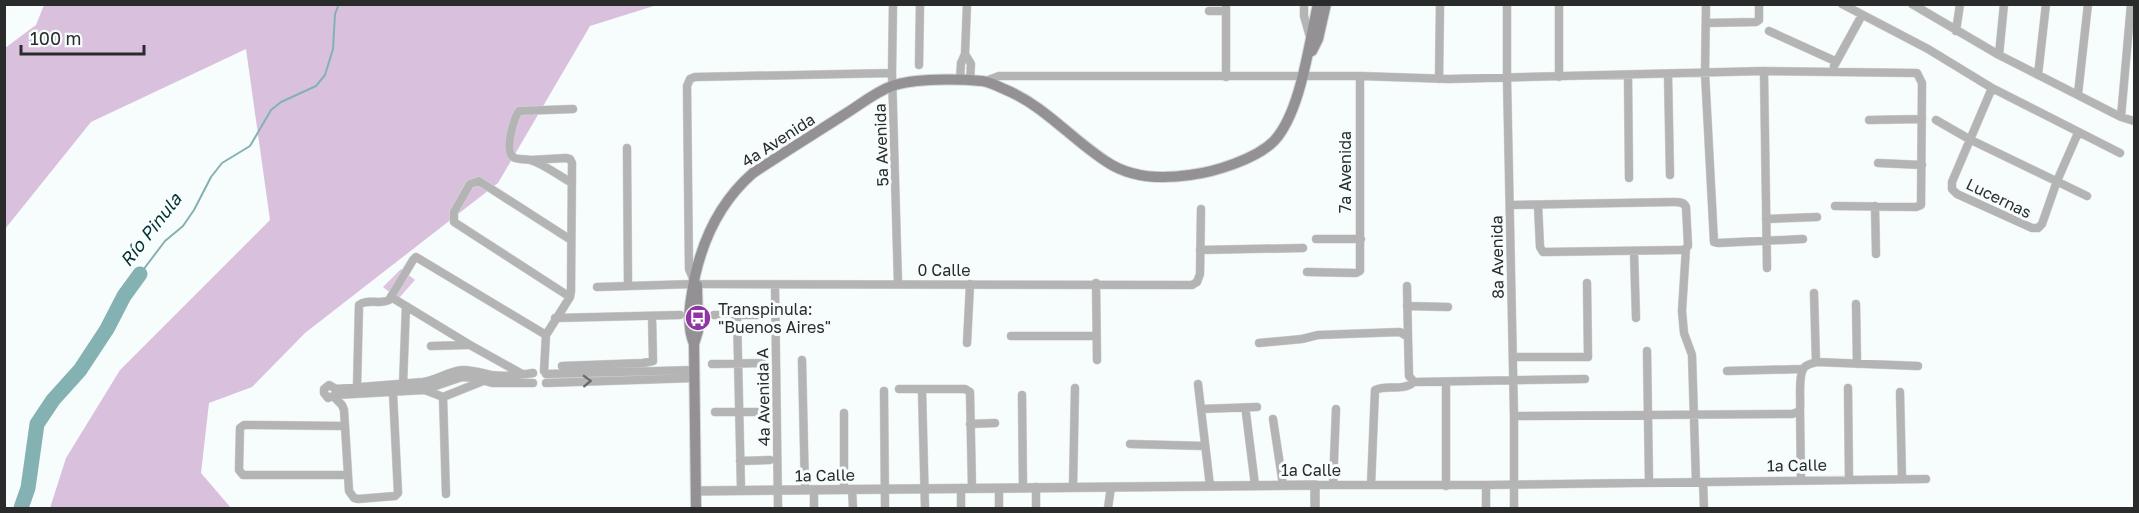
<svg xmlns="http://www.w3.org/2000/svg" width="2139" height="513" font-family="'Golos Text',sans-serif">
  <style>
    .green { fill: #dac4de }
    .forest { fill: #d9c1de }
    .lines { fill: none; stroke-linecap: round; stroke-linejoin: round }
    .stream { stroke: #84b1b2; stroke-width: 2 }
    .river { stroke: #84b1b2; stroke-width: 15 }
    .minor-casing { stroke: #d2d7d7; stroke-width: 9 }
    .tertiary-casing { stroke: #d2d7d7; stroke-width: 10 }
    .secondary-casing { stroke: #d2d7d7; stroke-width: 12 }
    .minor { stroke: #b5b4b5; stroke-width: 8 }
    .tertiary { stroke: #b5b4b5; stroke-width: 9 }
    .secondary { stroke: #939193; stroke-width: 10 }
    .oneway { stroke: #69696a }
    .labels { text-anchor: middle; stroke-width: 6; stroke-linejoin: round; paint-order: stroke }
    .street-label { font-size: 16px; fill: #2a2c2c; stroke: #f7fcfc }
    .poi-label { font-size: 16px; fill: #2a2c2c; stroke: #f7fcfc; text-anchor: start }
    .water-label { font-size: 18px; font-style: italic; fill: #023032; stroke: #f7fcfc }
  </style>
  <rect width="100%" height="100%" fill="#f7fcfc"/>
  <path class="green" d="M401,269L415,280L398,299L383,287Z"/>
  <path class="forest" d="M44,5H657L590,26L498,183L305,333L252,387L209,403L201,473L231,508H50L66,458L120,370L270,220L246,49L91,122L5,229V48L36,25Z"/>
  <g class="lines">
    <path class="stream" d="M140,274L165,241L183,226L194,210L211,177L222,163L250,146L271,110L281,102L316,86L325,75L333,49L335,14L339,4"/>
    <path class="river" d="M21,508L28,488L37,424L53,400L80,370L107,329L124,296L140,274"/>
    <g class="minor-casing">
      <path id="minor" d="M893,4L892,73L898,284
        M1226,4V77
        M1304,4V16L1310,37
        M1507,4V79L1514,416V508
        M1559,4V77
        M1706,4L1705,73L1714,242L1718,243L1803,239
        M1842,4L1928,49L1992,88L2120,153
        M1912,4L1999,55L2121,117L2134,121
        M1209,11H1226
        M1706,23L1756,22L1759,20V4
        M1769,31L1835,61
        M1956,31L1960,4
        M965,54L971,64L970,81
        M1999,55L2004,4
        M919,65L920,4
        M1834,66L1862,15
        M1764,71L1767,268
        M1668,74L1670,175
        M1628,75L1629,178
        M2038,75L2046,4
        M1439,79L1440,4
        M960,80L961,63L965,54L967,4
        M986,81L999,76H1360L1449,79L1764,71L1917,73L1922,83L1921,205L1916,207L1835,206
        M1992,88L1952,182V189L1957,194L2032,228H2038L2042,224L2057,181L2078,133
        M2078,94L2088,4
        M2121,117L2131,4
        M1869,120L1922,119
        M1936,120L1969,139L2087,196
        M627,148L628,286
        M531,160L566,158L570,159L572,163L571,291L570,297L546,335L544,371
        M1878,163L1922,165
        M572,183C559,176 544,164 530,160C525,158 516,161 512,156C505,148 514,118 519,111L573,109
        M1510,205L1674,202C1679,202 1684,202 1686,207L1688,246L1684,250H1680L1543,252L1540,247L1538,205
        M1875,206L1876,254
        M1766,219L1817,217
        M1316,239H1361
        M1686,248L1682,311L1684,333L1692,355L1696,482
        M1200,250L1303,248
        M1634,252L1636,318
        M1307,272L1356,273L1360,271V76
        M694,281L689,269L687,86L690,79L695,77L892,73
        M1096,283L1097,360
        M697,284L1192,285L1197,282L1200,274L1201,209
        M775,285L778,508
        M1407,286L1408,337
        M597,287L693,284
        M1814,293L1816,362
        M391,297L470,345L522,374
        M570,297L454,222V212L470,184L479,181L571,240
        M1856,304L1857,364
        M1407,306L1448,307
        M714,315H762
        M737,315L741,489
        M555,318L680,315
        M1011,336H1096
        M967,343L970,284
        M1259,343L1302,339L1318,335L1400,332L1408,337L1409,376L1414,382L1585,379
        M431,346L468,345
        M1647,351L1649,482
        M1513,357H1588L1587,283
        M802,360L805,490
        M712,364L766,363
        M562,366L643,363L653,361L652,316
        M1727,371L1803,369
        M546,374L695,370
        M1446,382V486
        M546,383L695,378
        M1198,384L1210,486
        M403,385L406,306
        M357,387L359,305C368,298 379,305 389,300L413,260L416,257L546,335
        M1848,388L1849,480
        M336,389V395L328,398L324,393V389L329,385L336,389L423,382C438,380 448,371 463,370C473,370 482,373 491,375C505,377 520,375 533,373
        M899,389H965L970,392L972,488
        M425,390L443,397L483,381
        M922,390L925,508
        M884,391L885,508
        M1900,392L1902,479
        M336,395L424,390L462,377L475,378L492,383H533
        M1022,395L1023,488
        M334,397L342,405L344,410L349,491L354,498L358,499L395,496L398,493L393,393
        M443,397L446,494
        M1201,409L1257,407
        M1800,409L1801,480
        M715,412H765
        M1246,413L1255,485
        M1514,416L1792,414L1798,412L1800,409C1801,398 1798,379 1803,369C1806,364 1811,364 1816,362L1918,366
        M1273,419L1283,485
        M970,424L995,423
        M345,426L244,425L240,428L239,470L243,475H348
        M1130,444L1205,446
        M740,461L770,460
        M1703,482L1704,508
        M1315,485H1486L1926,479
        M1333,485L1336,409
        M1371,485L1375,390C1387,384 1402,392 1414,382
        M1036,487V508
        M1073,487L1075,388
        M961,488V508
        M844,489V413
        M852,489L853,508
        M814,490V508
        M999,508V488
        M1108,508L1111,487
        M1486,508V485"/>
    </g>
    <g class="tertiary-casing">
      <path id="tertiary" d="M696,491L1315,485V508"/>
    </g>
    <g class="secondary-casing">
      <path id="secondary" d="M1312,51L1318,39L1326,4
        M694,344L698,331L697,285
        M696,508L694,344C685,322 691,298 695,276C704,236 722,200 753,173C783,153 814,134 845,114C860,105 875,92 892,86C914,78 958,79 982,81C990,82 997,86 1004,89C1044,105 1071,139 1107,162C1131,178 1163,179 1190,175C1215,172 1256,159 1274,141C1301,112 1309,43 1318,4"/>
    </g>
    <use href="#minor" class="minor"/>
    <use href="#tertiary" class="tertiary"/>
    <use href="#secondary" class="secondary"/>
  </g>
  <defs><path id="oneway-chevron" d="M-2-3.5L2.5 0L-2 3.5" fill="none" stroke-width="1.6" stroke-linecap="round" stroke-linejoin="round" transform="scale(1.5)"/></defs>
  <use class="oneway" href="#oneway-chevron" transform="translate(587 381) rotate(-2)"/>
  <defs>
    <g id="bus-disc" transform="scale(1.35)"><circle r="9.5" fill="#8f36a2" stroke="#f7fcfc"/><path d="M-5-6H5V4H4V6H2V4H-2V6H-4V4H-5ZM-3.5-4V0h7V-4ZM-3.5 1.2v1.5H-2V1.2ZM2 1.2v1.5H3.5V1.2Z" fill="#fff"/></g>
  </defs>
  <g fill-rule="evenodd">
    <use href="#bus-disc" x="698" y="318"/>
  </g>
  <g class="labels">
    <g class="street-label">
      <text transform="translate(778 140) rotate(-33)" y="6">4a Avenida</text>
      <text transform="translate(881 145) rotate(-92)" y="6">5a Avenida</text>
      <text transform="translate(1345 172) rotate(-90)" y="6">7a Avenida</text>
      <text transform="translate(1999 198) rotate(26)" y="6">Lucernas</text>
      <text transform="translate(1497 257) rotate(-91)" y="6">8a Avenida</text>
      <text x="944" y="276">0 Calle</text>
      <text transform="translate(763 397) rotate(-91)" y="6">4a Avenida A</text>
      <text transform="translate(1797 465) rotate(-1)" y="6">1a Calle</text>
      <text x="1311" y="476">1a Calle</text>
      <text transform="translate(825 475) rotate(-1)" y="6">1a Calle</text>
    </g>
    <g class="poi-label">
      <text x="718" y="315">Transpinula:<tspan x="718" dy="18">"Buenos Aires"</tspan></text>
    </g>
    <g class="water-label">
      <text transform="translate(151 230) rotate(-52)" y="6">Río Pinula</text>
    </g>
  </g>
  <rect width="2139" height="513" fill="none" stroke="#2a2c2c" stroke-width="12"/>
  <path d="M21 45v9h123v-9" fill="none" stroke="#2a2c2c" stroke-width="3"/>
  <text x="30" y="45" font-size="18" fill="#2a2c2c" stroke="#f7fcfc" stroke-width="4.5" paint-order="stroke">100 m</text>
</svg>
